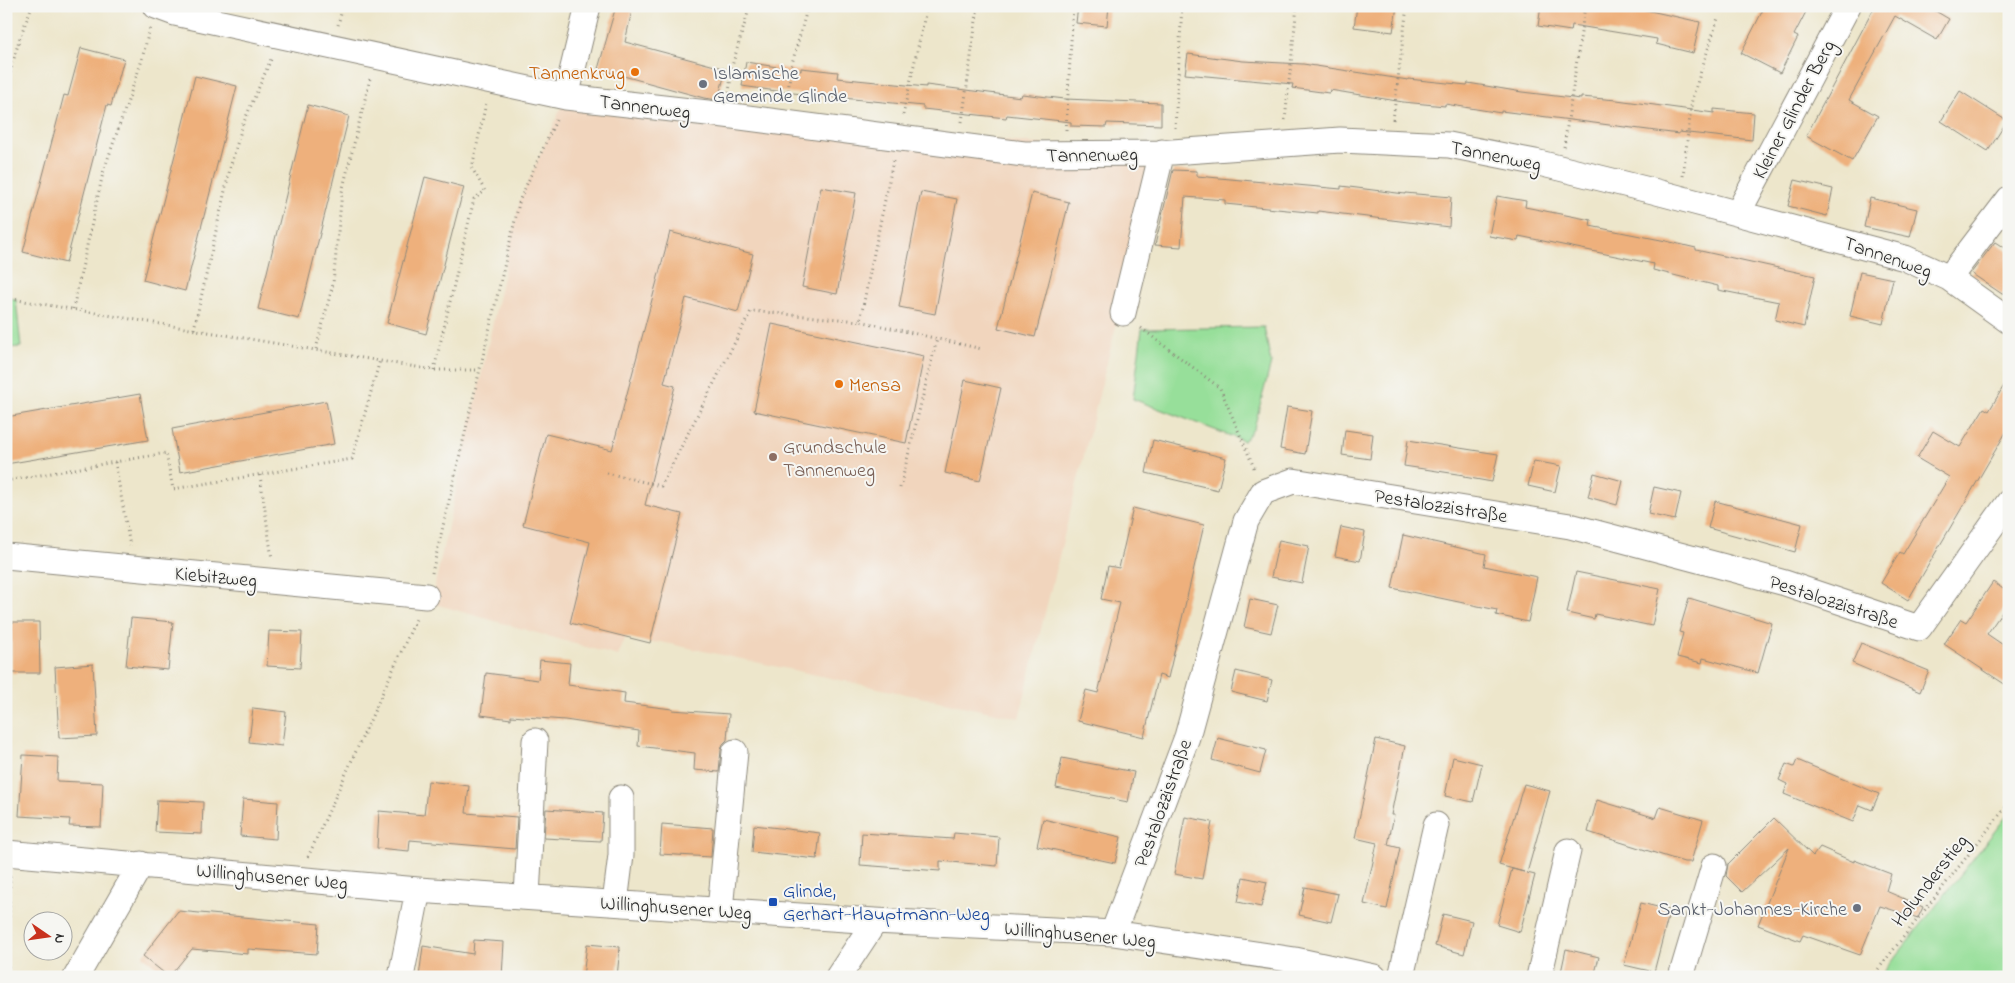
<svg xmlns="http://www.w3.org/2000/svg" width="2015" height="983" font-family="'Indie Flower',sans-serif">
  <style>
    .built { fill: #f1d5bd }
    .green { fill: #97df9a; stroke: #618562 }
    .building { fill: #eeb07c }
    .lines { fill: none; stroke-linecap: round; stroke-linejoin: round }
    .minor-casing { stroke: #8c887b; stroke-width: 27 }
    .path { stroke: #8c887b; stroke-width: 3; stroke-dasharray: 1 4; stroke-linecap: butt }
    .minor { stroke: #fff; stroke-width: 25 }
    .food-dot { fill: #e8710a; stroke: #f6f6f2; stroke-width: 2 }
    .worship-dot { fill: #6b7280; stroke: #f6f6f2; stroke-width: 2 }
    .education-dot { fill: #8d6e63; stroke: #f6f6f2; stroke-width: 2 }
    .transit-dot { fill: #1a4fb4; stroke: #f6f6f2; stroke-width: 2 }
    .labels { text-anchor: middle; stroke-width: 4; stroke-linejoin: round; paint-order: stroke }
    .food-label { font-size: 20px; fill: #c56008; stroke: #f6f6f2; text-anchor: end }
    .worship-label { font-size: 20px; fill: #5b616d; stroke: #f6f6f2; text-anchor: start }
    .street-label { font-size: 20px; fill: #2b2b2b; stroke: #f6f6f2 }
    .education-label { font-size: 20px; fill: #785e54; stroke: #f6f6f2; text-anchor: start }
    .transit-label { font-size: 20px; fill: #164399; stroke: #f6f6f2; text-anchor: start }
  </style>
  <rect width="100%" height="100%" fill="#f6f6f2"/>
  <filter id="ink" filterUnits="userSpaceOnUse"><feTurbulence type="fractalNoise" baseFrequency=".02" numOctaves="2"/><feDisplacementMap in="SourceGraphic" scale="10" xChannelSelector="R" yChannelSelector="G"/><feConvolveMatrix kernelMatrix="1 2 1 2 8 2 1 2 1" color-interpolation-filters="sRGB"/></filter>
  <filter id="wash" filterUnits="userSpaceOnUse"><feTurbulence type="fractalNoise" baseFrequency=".0096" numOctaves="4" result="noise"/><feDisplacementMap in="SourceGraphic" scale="20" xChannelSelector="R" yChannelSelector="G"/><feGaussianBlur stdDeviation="1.12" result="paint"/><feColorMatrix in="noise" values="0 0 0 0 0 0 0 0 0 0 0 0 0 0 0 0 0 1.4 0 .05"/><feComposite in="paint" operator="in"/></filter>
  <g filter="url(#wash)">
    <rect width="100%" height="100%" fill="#ede6cb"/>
    <path class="built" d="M566,97L1158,156L1019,718L661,642L650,643L627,634L618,656L431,603L520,200Z"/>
    <path class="green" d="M6,298L16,299L21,347L6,348Z
      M1264,327L1271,363L1254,428L1244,441L1133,399L1142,329Z
      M2009,813V977H1880Z"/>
    <g id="blocks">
      <path class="building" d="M616,6H633L625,42L726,69L718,100L704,98L598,69Z
        M1078,6H1109L1107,26L1076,23Z
        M1357,6H1397L1393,32L1354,27Z
        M1541,6H1641V9L1700,22L1693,53L1656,44L1657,39L1572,25L1571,31L1538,26Z
        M1765,6H1809L1794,35L1798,37L1780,73L1741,53Z
        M1875,6H1927L1949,19L1937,40L1895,16L1849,100L1878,116L1852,161L1806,136Z
        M81,48L124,59L111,106L107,105L66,263L23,252L64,95L68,96Z
        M1188,54L1243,61L1303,64L1408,80V79L1467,85L1468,83L1522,92L1581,99V97L1617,100L1714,113V109L1754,113L1752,140L1679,132V134L1501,111V113L1445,104V106L1403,102L1330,90L1329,93L1292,88L1293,84L1185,74Z
        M746,62L801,71V68L838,72L837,78L926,87V85L1021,97L1022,94L1065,99L1161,103V125L1107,123L1106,127L1071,126V122L1007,115L1006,118L923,109V106L783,92L742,86Z
        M195,76L237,86L185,291L143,280Z
        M1960,91L2007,121L1988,151L1941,121Z
        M308,105L349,116L299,319L258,309Z
        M1173,170L1197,171V176L1341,189V186L1405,194V193L1451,197L1449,227L1318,211V213L1225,204V200L1185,197L1181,247L1155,245Z
        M425,177L464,187L426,334L387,323Z
        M1795,180L1833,189L1827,216L1788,206Z
        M821,187L856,193L837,294L802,287Z
        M921,192L957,199L935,314L899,307Z
        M1032,193L1069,202L1035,337L998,328Z
        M1497,196L1526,201L1525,207L1591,220L1590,226L1666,241L1696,248V250L1815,276L1804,327L1775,320L1779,302L1718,290V286L1653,270L1654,264L1519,236L1518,241L1489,236Z
        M1870,198L1917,209L1910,237L1864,227Z
        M670,232L753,254L738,312L686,298L664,383L675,386L645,505L682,514L650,643L570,623L590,542L523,525L546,434L612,450Z
        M1995,242L2009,251V284L2002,294L1971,273Z
        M1860,272L1893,279L1883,324L1850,316Z
        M772,324L924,356L906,443L754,411Z
        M2009,377V427L1908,600L1881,583L1900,552L1903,554L1949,477L1917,458L1933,431L1960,447L1984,408L1989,411Z
        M965,380L1001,388L980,481L945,473Z
        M140,394L148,440L6,464V417Z
        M326,401L334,444L180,472L172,429Z
        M1287,407L1312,411L1305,454L1280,449Z
        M1345,430L1373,434L1370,459L1342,455Z
        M1153,440L1226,458L1218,490L1146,473Z
        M1408,440L1498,454L1492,482L1464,477V475L1404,466Z
        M1534,461L1561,466L1555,492L1528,486Z
        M1594,473L1623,481L1617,505L1588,497Z
        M1654,487L1681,493L1675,520L1648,514Z
        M1715,501L1802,524L1795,552L1708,528Z
        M1133,508L1204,525L1168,678L1159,675L1144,737L1078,721L1086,690L1098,693L1120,603L1101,599L1108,566L1119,568Z
        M1341,527L1365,532L1360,561L1335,556Z
        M1403,535L1486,554L1484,566L1537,577L1528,622L1496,615L1497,610L1392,588Z
        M1279,540L1309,546L1302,583L1271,577Z
        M1576,572L1660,589L1652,626L1595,614L1594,619L1567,613Z
        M1993,582L2009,593V602L1987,634L2009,649V687L1944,644L1961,619L1966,622Z
        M1689,598L1772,623L1758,673L1703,658L1702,663L1677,657L1683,633L1679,632Z
        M1250,599L1278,605L1271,633L1244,627Z
        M131,618L173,622L168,670L126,666Z
        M11,622H39L40,673H12Z
        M269,631L302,632L300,668L267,666Z
        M1861,643L1929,671L1920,692L1852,663Z
        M540,660L570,663L568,685L625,693L624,703L672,709V710L729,714L727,740L723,744L721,750L719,772L694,770L695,753L638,746L639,731L565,720L511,716V719L481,715L486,673L538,680Z
        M93,664L97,736L59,738L55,667Z
        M1236,671L1272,680L1267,701L1231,692Z
        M253,708L286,712L282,746L249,742Z
        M1218,738L1266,750L1260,773L1212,760Z
        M1376,739L1405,746L1391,815H1394L1388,845L1400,848L1387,909L1364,904L1377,843L1355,838Z
        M23,755L58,757L57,781L103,783L101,827L69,826L70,819L19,816Z
        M1453,757L1482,764L1473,802L1445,796Z
        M1062,758L1134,772L1128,802L1056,788Z
        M1797,760L1879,794L1872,810L1860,805L1853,822L1784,794L1787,784L1779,780L1786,764L1794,767Z
        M428,781L469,786L466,813L517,817L515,849L410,840L409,851L377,848L379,811L424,815Z
        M1524,784L1550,791L1527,873L1535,875L1520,932L1497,925L1512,869L1524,872L1499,865Z
        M243,799L278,802L276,839L240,836Z
        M157,800L203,802L202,834L155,832Z
        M1597,800L1656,818L1660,807L1703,820L1691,862H1684L1588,832Z
        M546,809L603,813L601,841L544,838Z
        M1185,817L1212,822L1202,879L1174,874Z
        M1774,818L1813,856L1820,847L1854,862V860L1891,874L1886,891L1923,907L1918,918L1880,906L1860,955L1803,935L1800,941L1758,925L1789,848L1742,892L1726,876L1728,864Z
        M1043,819L1121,837L1115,863L1037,846Z
        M662,824L713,828L711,857L660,854Z
        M754,825L820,833L817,859L752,852Z
        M862,833L953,839L954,833L999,837L997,866L940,861V871L860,865Z
        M1243,877L1267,882L1261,907L1238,902Z
        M1305,887L1338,894L1331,922L1299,915Z
        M1641,903L1670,910L1654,972L1624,965Z
        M178,911L319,924L317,954L248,949V954L192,949L169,977L143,956Z
        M1443,914L1472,921L1464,954L1435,946Z
        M474,940L504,942L502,977L449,974V977H419L423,946L473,954Z
        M587,944L620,947L617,977H583Z
        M1566,949L1599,957L1594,977H1560Z"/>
    </g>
  </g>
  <g filter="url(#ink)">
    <use href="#blocks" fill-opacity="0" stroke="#8c887b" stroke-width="1"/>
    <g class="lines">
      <g class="minor-casing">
        <path id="minor" d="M156,6L175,13L566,97L725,115L1024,154L1158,153L1340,140L1449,145L1535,162L1653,191L1905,258L1949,278L2009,321
          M566,97L588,6
          M1738,213L1848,6
          M1949,278L2009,199
          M1123,313L1162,152
          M6,556L426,596
          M6,853L418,890L875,921L1113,933L1295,960L1374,977
          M527,897L535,741
          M615,903L621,855V798
          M720,910L735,752
          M1113,933L1187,737L1246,521L1263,492L1293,481L1570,526L1785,583L1919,628L2009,502
          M76,977L141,864
          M401,977L418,890
          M838,977L875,921
          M1401,977L1436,825
          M1539,977L1568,851
          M1681,977L1714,866"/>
      </g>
      <path class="path" d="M338,25L343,6
        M6,87L20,37L32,6
        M729,93L732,66L750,6
        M787,100L791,67L808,6
        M903,115L927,6
        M1285,120L1297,6
        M1393,120L1407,6
        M962,122L978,6
        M1175,128L1182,6
        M1066,130L1073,6
        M1564,147L1585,6
        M893,161L860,321L982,349
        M1683,176L1692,99L1718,18
        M6,298L434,370H480
        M73,309L103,173L141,63L150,27
        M1141,328L1220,388L1255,470
        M194,329L231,164L243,124L272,57
        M316,349L333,284L342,192L370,79
        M434,370L474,199L485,191L472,168L486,103
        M115,462L130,546
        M607,473L661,486L751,311L860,321
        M260,475L272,559
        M6,481L166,453L173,489L352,459L380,360
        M900,488L937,339
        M432,573L520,199L557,118
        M308,857L416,619
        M8,977L10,876
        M1872,977L2009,803"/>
      <use href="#minor" class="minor"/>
    </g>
  </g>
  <g class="food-dot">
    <circle cx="635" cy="72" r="5"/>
    <circle cx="839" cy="384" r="5"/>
  </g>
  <g class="worship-dot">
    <circle cx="703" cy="84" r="5"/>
    <circle cx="1857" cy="908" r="5"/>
  </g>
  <circle class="education-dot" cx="773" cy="457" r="5"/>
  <rect class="transit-dot" x="768" y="897" width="10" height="10" rx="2.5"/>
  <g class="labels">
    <g class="food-label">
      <text x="625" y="79">Tannenkrug</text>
      <text x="849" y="391" text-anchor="start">Mensa</text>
    </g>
    <g class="worship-label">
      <text x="713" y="79">Islamische<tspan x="713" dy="23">Gemeinde Glinde</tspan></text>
      <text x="1847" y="915" text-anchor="end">Sankt-Johannes-Kirche</text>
    </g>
    <g class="street-label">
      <text transform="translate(645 106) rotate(7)" y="7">Tannenweg</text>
      <text transform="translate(1793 109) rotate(-62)" y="7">Kleiner Glinder Berg</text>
      <text transform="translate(1092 154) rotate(-1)" y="7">Tannenweg</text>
      <text transform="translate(1496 155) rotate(11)" y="7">Tannenweg</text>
      <text transform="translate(1888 256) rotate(19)" y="7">Tannenweg</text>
      <text transform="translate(1441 505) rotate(9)" y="7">Pestalozzistraße</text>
      <text transform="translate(216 576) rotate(5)" y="7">Kiebitzweg</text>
      <text transform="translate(1834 601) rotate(18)" y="7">Pestalozzistraße</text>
      <text transform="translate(1162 803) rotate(-70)" y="7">Pestalozzistraße</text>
      <text transform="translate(272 876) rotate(5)" y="7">Willinghusener Weg</text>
      <text transform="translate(1929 880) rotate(-52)" y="7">Holunderstieg</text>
      <text transform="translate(676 907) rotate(4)" y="7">Willinghusener Weg</text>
      <text transform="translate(1080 934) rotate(5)" y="7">Willinghusener Weg</text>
    </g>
    <g class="education-label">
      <text x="783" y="453">Grundschule<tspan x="783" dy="23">Tannenweg</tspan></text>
    </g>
    <g class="transit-label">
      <text x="783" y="897">Glinde,<tspan x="783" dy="23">Gerhart-Hauptmann-Weg</tspan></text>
    </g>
  </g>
  <rect width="2015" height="983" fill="none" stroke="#f6f6f2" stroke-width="25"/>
  <g transform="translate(48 936) rotate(103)"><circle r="24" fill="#f6f6f2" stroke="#a5a5a2"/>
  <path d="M0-4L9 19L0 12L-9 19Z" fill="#c8321e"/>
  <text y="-8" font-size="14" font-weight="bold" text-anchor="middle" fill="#2b2b2b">N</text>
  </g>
</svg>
